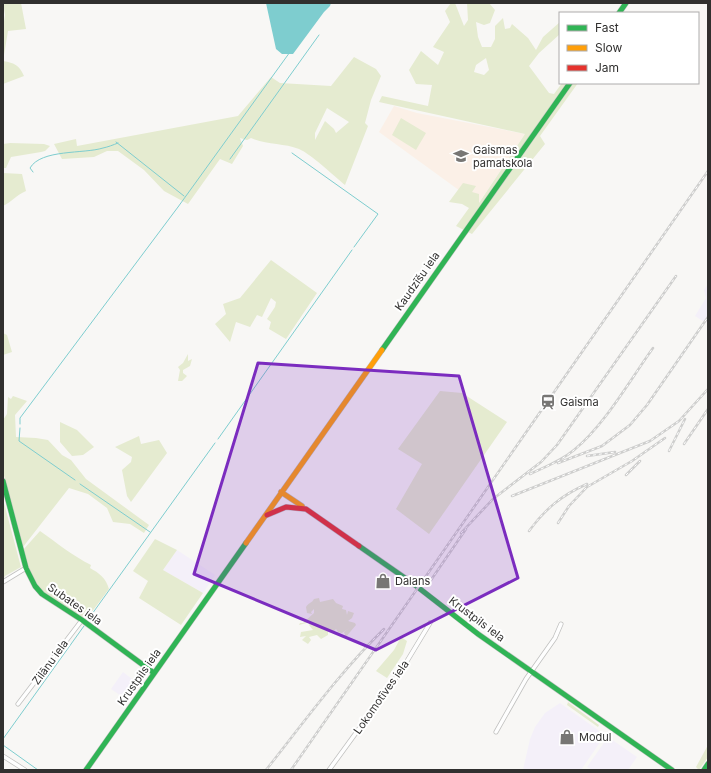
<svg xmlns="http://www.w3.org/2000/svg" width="711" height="773" font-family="Inter,sans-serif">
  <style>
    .commercial { fill: #f4f0f9 }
    .education { fill: #fbf0e7 }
    .green { fill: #e5ebd0; fill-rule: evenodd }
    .water { fill: #7ecdcf }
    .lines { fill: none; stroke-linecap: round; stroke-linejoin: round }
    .stream { stroke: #7ecdcf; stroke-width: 1 }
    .street-casing { stroke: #c0c0bf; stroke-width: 5 }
    .fast-casing { stroke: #c0c0bf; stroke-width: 6 }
    .slow-casing { stroke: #c0c0bf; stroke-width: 6 }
    .jam-casing { stroke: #c0c0bf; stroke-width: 6 }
    .street { stroke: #fefefe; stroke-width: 3.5 }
    .fast { stroke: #30b455; stroke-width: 5 }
    .slow { stroke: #ff9f0a; stroke-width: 5 }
    .jam { stroke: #e5322d; stroke-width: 5 }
    .rail-casing { stroke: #cececd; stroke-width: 2.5 }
    .rail { stroke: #fff; stroke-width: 1; stroke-dasharray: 3; stroke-linecap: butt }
    .marked { fill: #7b2cbf; fill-opacity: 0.2; stroke: #7b2cbf; stroke-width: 3; stroke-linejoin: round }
    .labels { text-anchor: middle; stroke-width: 4; stroke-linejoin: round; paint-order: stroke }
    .poi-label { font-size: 11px; fill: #31302f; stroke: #fff; text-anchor: start }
    .street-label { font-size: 11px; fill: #31302f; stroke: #fff }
  </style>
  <rect width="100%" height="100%" fill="#f8f7f5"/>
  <path class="commercial" d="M708,284V321L706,323L695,316L706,298L704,290Z
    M177,550L215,575L203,593L163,570Z
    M123,672L140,685L129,701L111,689Z
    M560,703L598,730L603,738L581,770H523L530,739L535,727L545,713Z
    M608,737L637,757L628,770H593L587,767Z"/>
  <path class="education" d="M394,106L417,113L525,134L478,204L379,132Z"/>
  <path class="green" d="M3,3H21L26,29L8,31L3,61C15,63 19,65 24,76L3,84V27L5,15Z
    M451,3H455L464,26L468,20L467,3H489L495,10L490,23L484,25L476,22L478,37L482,47H491L495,39V26L503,18L505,29L510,28L512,24L528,38L536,50L543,37L560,22V34L539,53L529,66L549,93L554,94L562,83H578L540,136L545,144L472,234L456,226L469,208L462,204L449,202L463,183L476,186L472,192L479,194V203L525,134L379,102L382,96L428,106L432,85L416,84L409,70L421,51L438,65L444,52L433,47L450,22L445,11ZM486,58L489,70L484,75L474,72L476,65Z
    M354,57L376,69L381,76L371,100L365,123L368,126L345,185C334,176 311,154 299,149C284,143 266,145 251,138L247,140L240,138L243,146L232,164L220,159L188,204L164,191L144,170L118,151H107L94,157L62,159L54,144L76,139L77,146L238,116L271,77L280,83L331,86ZM327,108L349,122L336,133L334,129L325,121L315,140V133Z
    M401,118L426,133L416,150L392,135Z
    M10,143L44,144L50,146L45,151L41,152L11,157L6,168H3V144Z
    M3,173L22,174L26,191C16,195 12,202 3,206Z
    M271,260L317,293L286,339L269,329L271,322L267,319L275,307L276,302L271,298L262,317L257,315L250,327L236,322L230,342L215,324L226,314L223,304L240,298Z
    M3,333L7,335L12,352L3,355Z
    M188,354V361L192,359L190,366L183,370V373L187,376L182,381H178L180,370L178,367L183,363Z
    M440,391L462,393L507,422L429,534L396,509L422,464L398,449Z
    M13,396L27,401L15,415L16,437L36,438L48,440L62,455L71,460L86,479L149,525L144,533L130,524L113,522L107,508L88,494L69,488L23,547L12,511L3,471V420L7,414L8,397L11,399Z
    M60,422L77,430L94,447L83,455L72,456L60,442Z
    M139,436L141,444L159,440L167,453L131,502L127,496L122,470L131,462L132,457L115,447Z
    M3,499L21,567L5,576L3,580Z
    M40,531C57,543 73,556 91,565L90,568C99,573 106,578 109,589L85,621L40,591L30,574L23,550Z
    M155,539L177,550L163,570L203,593L181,625L139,598L148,581L133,571Z
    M319,598L320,602L333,599L336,603L343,606L342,609L346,610L347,615L348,611L354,613L352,618L348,621L355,623L356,625L345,638L343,636L345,635L344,632L349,628L342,633L338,632L336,629L332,633L328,631V635L321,639L317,635L309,637L311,640L308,644L302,640L306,636L300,637L301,632L313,630L309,625L310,622L299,625L300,623H303L314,613V609L311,612L312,614L307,613L306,607C308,603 312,603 314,599Z
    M401,637L407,641L403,654L387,678L376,671L394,650Z
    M568,702L599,725L598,727L567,705Z
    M708,745V757L699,770L696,767Z"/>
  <path class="water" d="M266,3H331L330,6L324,12L293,54H282L276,49Z"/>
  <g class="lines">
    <path class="stream" d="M116,142L184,196
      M292,153L378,214L354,247
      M230,159L319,35
      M33,172L30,168C41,149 84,154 103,148C108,147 113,145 118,143
      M20,424V418L178,207L290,52
      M20,428L19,441L75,480
      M218,439L352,250
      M80,484L150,532
      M87,621L215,443
      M3,739L84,626
      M3,745L38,770"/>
    <g class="street-casing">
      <path id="street" d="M3,582L26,568
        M18,704L82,620
        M496,732L526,679L555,638L561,624
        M3,756L25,770
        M329,770L401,671L430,623"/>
    </g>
    <g class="fast-casing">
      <path id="fast" d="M619,13L626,3
        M382,350L570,83
        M3,481L26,568L35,586L42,594L82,620L154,673
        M359,546L415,585L478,634L672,770
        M86,770L246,543
        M704,770L708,764"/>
    </g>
    <g class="slow-casing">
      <path id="slow" d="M281,492L302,506
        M246,543L382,350"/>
    </g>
    <g class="jam-casing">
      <path id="jam" d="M267,515L286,507L306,509L359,546"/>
    </g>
    <use href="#street" class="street"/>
    <use href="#fast" class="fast"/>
    <use href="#slow" class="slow"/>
    <use href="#jam" class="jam"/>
    <g class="rail-casing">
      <path id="rail" d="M684,444L708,409
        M669,451L685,419
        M587,456L615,452
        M558,463L602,446L630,425L647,405L708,317
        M530,474C545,467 561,461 574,450C604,426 630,380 653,348
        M626,475L640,461
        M512,496L650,441L679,421L708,389
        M558,523L569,506L587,487L632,461L665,438
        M529,531C545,509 562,495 587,484
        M461,533L493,499L541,462L557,445L676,276
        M431,580L466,529
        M266,770C304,722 340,672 384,629
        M291,770L708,171"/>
    </g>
    <use href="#rail" class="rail"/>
  </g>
  <path class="marked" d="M258,363L459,376L518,578L376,650L194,574Z"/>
  <defs>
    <g id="school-bare" transform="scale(1.2)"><path d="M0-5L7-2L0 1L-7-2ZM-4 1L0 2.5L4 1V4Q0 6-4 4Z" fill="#777674" stroke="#fff" stroke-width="2.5" paint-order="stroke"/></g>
    <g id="station-bare" transform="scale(1.2)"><path d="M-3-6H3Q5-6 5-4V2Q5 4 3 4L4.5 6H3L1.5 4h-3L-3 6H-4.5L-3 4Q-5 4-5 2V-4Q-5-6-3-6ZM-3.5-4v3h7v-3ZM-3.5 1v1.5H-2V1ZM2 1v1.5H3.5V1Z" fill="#777674" stroke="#fff" stroke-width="2.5" paint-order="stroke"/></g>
    <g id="shop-bare" transform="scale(1.2)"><path d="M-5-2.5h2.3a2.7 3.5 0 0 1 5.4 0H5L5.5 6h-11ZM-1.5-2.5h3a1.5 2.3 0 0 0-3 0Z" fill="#777674" stroke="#fff" stroke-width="2.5" paint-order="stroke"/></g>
  </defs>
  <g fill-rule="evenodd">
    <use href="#school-bare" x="461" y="156"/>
    <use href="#station-bare" x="548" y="402"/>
    <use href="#shop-bare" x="383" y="581"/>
    <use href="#shop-bare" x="567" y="737"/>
  </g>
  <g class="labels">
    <g class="poi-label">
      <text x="473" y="154">Gaismas<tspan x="473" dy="13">pamatskola</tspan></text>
      <text x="560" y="406">Gaisma</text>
      <text x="395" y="585">Dalans</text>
      <text x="579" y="741">Modul</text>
    </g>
    <g class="street-label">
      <text transform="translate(417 281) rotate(-55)" y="4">Kaudzīšu iela</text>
      <text transform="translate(75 604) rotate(35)" y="4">Subates iela</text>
      <text transform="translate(477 619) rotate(37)" y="4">Krustpils iela</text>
      <text transform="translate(50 662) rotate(-54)" y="4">Zilānu iela</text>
      <text transform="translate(139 677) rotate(-55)" y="4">Krustpils iela</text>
      <text transform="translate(381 697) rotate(-55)" y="4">Lokomotīves iela</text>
    </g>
  </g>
  <rect width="711" height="773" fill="none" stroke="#31302f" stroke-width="8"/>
  <rect x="559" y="12" width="140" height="72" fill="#ffffff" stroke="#adacac"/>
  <rect x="567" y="25" width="20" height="6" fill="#30b455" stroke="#adacac"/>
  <text x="595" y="32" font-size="12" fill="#31302f">Fast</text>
  <rect x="567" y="45" width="20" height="6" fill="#ff9f0a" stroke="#adacac"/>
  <text x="595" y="52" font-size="12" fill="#31302f">Slow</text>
  <rect x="567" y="65" width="20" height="6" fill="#e5322d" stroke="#adacac"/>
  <text x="595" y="72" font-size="12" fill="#31302f">Jam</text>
</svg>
